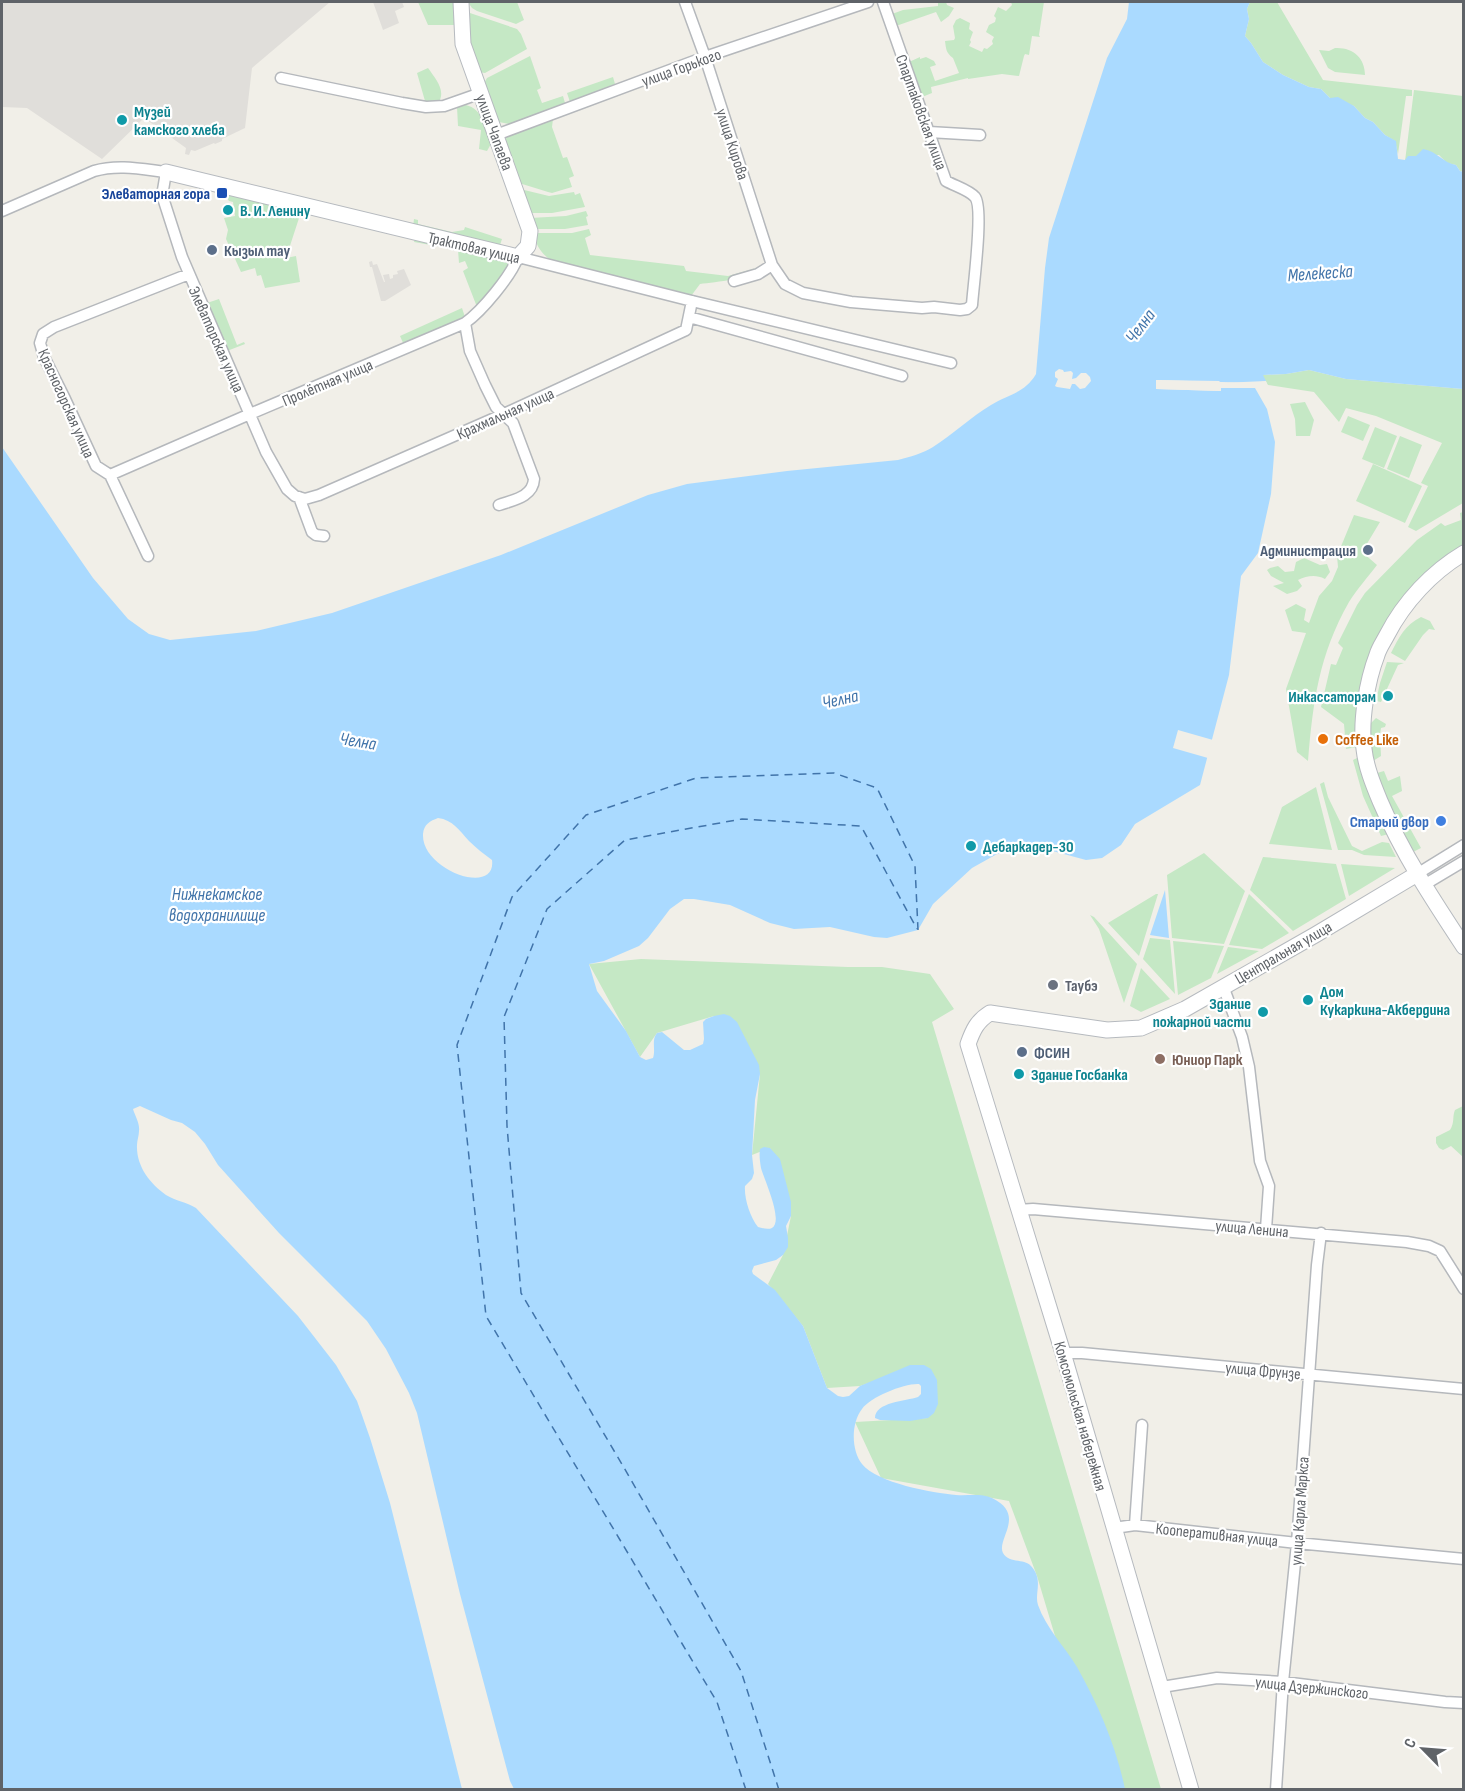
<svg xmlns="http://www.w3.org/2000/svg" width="1465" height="1791" font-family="'Sofia Sans Condensed',sans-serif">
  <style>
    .industrial { fill: #e0deda }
    .green { fill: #c5e8c5 }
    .water { fill: #aadaff; fill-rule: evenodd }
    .pier { fill: #f1efe8 }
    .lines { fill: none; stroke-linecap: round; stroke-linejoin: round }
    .ferry { stroke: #4174aa; stroke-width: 1.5; stroke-dasharray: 8 6; stroke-linecap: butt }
    .street-casing { stroke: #b5b8bc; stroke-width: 13 }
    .secondary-casing { stroke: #b6babf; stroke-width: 17 }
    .street { stroke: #fff; stroke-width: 10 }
    .secondary { stroke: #fff; stroke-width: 15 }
    .culture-dot { fill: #0f9aa8; stroke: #fff; stroke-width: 2 }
    .transit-dot { fill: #1a4fb4; stroke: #fff; stroke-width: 2 }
    .service-dot { fill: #5c6f8a; stroke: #fff; stroke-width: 2 }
    .food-dot { fill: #e8710a; stroke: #fff; stroke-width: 2 }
    .shop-dot { fill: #3f7fe0; stroke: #fff; stroke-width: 2 }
    .worship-dot { fill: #6b7280; stroke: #fff; stroke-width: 2 }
    .education-dot { fill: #8d6e63; stroke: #fff; stroke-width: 2 }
    .labels { text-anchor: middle; stroke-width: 4.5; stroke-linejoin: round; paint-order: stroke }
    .street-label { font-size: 16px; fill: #5f6368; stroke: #fff }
    .culture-label { font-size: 16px; font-weight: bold; fill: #0d838f; stroke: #fff; text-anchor: start }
    .transit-label { font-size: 16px; font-weight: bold; fill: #164399; stroke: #fff; text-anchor: end }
    .service-label { font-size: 16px; font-weight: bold; fill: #4e5e75; stroke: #fff; text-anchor: start }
    .food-label { font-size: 16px; font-weight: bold; fill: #c56008; stroke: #fff; text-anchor: start }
    .shop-label { font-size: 16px; font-weight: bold; fill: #366cbe; stroke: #fff; text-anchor: end }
    .worship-label { font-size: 16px; font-weight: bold; fill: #5b616d; stroke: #fff; text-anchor: start }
    .education-label { font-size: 16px; font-weight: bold; fill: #785e54; stroke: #fff; text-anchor: start }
    .water-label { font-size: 18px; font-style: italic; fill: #4174aa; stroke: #fff }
  </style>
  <rect width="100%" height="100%" fill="#f1efe8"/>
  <path class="industrial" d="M2,2H330L252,68L245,128L222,139V141L215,144L214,143L195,151L191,150L189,155L185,154L186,148L144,118L102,159L27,108L2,107Z
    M373,2H402L404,7L395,11L399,23L383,30Z
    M372,261L373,265L377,264L384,282H385L383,275L389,274L390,279L393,278V275L398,274L397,271L404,269L411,285L385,301H381L372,267H370L369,262Z"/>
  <path class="green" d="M418,2H456L457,21L454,25H428Z
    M468,2H517L524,20L516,24L477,11L472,8Z
    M938,2H946L947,5L954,8L949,16L941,22L936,12L896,26L892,14L903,10L938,6Z
    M1011,2H1044L1039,35L1040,37L1032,36L1029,55L1025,54L1024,56L1019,76L1002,74L968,79V78L931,87L932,93L922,97L909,62L920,57V59L926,57L934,61L936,65L930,67L935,81L959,73L953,58C946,53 946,49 945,41L954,40L955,38L953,26L956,20L960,18L970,23L969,29L973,32L970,40L971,42L969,46L982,52L984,48L987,49L993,44L992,41L994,37L986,32L989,25L995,22L996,18L994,16L998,7L1006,11L1012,5Z
    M1250,2H1277L1323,80L1412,90V96H1406L1398,154L1395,141L1385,135L1373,122L1365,118L1354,106L1330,98L1321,89L1309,87L1283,75L1263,62L1251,43L1245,36L1249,19L1247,9Z
    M470,13L517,29L521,34L527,49L485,73L479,72L469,43V14Z
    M1335,48C1353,47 1365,58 1365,75L1335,72L1328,68L1319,50L1329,51Z
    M530,56L541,88L537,90L542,103L563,96L565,103L509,124L499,122L483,85L487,78Z
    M428,68C435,78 447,91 438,103L405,101V97L425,101L417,73Z
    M613,77L615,84L570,102L567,93Z
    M1414,90L1463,96V172L1460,171L1456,165L1447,163L1439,155L1416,156L1405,161Z
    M466,105C482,109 486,127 492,142L487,151L479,149L481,130L458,126L457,107Z
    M568,112L569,114L553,119L552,127L563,158L567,157L574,176L569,178L572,187L552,193L548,192L519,183L517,175L518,174L514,162H511L505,141L507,136Z
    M520,189L549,196L574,192L575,195L580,193L585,207L552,213H528Z
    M230,195L301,212L286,258L296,256L300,282L265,288L261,275L257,276L255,268L241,272L226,239L228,230L224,218L235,216L233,202L229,201L227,198Z
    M586,211L588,216L586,217L588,225L565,229H533L530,218L566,216Z
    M414,219L418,220V224L452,232L464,230L465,227L502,239L499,248L413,227Z
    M589,229L591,235L585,238L590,255L684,266L686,271L728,276L760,267C751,279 716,282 700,284L691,296L553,262C542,254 536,247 534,233H572Z
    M415,239L505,260L509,265V270L477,307L463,271L468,268L465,261L459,263L458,250L414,242Z
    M219,299L237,345L244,342L245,344L227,351L207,303Z
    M462,308L465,317L404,345L400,336Z
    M1309,370L1346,379L1463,389V503L1416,531L1408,527L1428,486L1421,483L1442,443L1376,416L1346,408L1339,422L1314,392L1268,385L1262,375L1286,374Z
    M1305,402L1314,420L1310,436H1296L1295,419L1290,404Z
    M1348,416L1370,425L1363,441L1341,432Z
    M1375,427L1397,436L1384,468L1362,459Z
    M1400,436L1422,445L1409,478L1387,469Z
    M1373,464L1422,486L1405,523L1356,501Z
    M1463,512V550L1388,627L1357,747L1346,749L1344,724L1321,707L1331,664L1336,665L1343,648L1338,643L1357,605L1365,593L1417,540L1441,523L1445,526L1461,520L1460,513Z
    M1354,515L1380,522L1362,552L1377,565C1368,577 1357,589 1349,602C1319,655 1313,701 1308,761L1297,752L1286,689L1306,633L1292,631L1285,610L1296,604L1306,609L1304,620L1309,623L1319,596L1332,581L1338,567L1337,556Z
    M1304,558L1320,565L1327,564L1330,572L1325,579C1315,574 1307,576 1298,580L1302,586L1297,591L1287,594L1273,586L1284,583L1271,576L1267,570L1270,568L1278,566L1285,572L1294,571L1296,562Z
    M1421,617L1430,621L1435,630L1429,629L1423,635L1405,661L1391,653C1399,637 1405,625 1421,617Z
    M1387,662L1404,663L1398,665L1381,702L1376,701L1380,683Z
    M1376,718L1386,724L1385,727L1381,728L1380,735L1381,756L1373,761L1369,746L1371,723Z
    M1359,757L1389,834L1381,836L1363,796L1353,760Z
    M1384,771L1388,781L1400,776L1402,791L1392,796L1421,848L1413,852L1391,812L1377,773Z
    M1324,782L1328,797L1352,846L1362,851L1382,842L1389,843L1396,857L1364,855L1352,850H1338L1320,784Z
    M1316,787L1332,850L1269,844L1282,807Z
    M1204,853L1245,891L1224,944L1172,938L1167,875Z
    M1263,857L1336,864L1346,899L1293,931L1250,890Z
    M1341,864L1395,868L1349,896Z
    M1156,894H1158L1139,956L1108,923Z
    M1249,894L1289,933L1262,949L1229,945Z
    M1090,915L1094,917L1137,964L1124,1003L1099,929Z
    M1150,938L1170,940L1175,994L1143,959Z
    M1173,941L1224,946L1211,978L1178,995Z
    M1228,947L1259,951L1217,974Z
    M641,959L848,967H882L930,974L954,1009L932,1022L1161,1789H1122L1055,1636L1037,1576L1009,1501L881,1478L855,1422L928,1418L923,1365L860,1386L827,1388L803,1326L768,1284L783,1255L791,1216L770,1148L752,1155L760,1074L714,1016L657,1033L640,1057L589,964Z
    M1141,968L1170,999L1141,1012L1130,1006Z
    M1463,1106V1157L1451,1146L1443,1150L1439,1148L1436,1143V1137L1450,1130C1455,1122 1452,1117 1455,1110Z"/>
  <path class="water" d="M1129,2H1250L1247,9L1249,19L1245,36L1251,43L1263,62L1283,75L1309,87L1321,89L1330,98L1338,97L1354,106L1365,118L1373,122L1385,135L1396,141L1398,159L1405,160L1408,156H1416L1423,149C1437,151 1443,163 1456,165L1460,171L1463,172V389L1346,379L1309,370L1286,374L1263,375L1266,381L1255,383L1156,380V389L1220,391L1221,388H1255L1267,409L1275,442L1271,494L1258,553L1241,576L1229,675L1200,785L1135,824L1121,845L1102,858L1086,860L1049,850H1022L997,854L972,868L933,904L918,930L887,938L874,937L830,927L794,929L770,923L730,905L694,899H684L670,909L648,938L639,946L604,961L589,964L597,991L626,1031L640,1057L646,1060L653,1058C656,1049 651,1040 657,1033L662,1032L684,1050H690L703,1044L704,1039L703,1022L706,1019L714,1016L724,1014L730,1016L737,1022L759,1065L760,1074L755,1100L752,1155L754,1173L752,1179L745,1186C744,1198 750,1217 758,1227C762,1228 768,1230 772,1228C784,1221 764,1179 761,1168C760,1162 759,1155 760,1149L764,1147L770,1148L780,1159L791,1202V1216L786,1226L788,1238V1247L783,1255L776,1260L754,1266L752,1271L753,1274L775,1290L803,1326L827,1388L838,1396L843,1397L849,1396L860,1386L910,1365H924L931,1369L937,1380L938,1404L934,1413L928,1418L910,1421L880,1420L875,1418C875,1402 906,1401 918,1397L921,1394V1386L919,1384C905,1383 870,1397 862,1409C851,1423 851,1450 862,1464C877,1483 933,1493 956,1495C968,1496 981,1493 992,1498C1027,1515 996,1539 1003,1553C1009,1564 1024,1558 1031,1566C1044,1580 1034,1593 1038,1605C1046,1628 1065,1647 1077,1667C1099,1706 1116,1746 1125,1789H514L510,1781L460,1594L417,1413L409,1393L386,1349L367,1321L279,1233L218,1165L205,1144L195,1132L182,1123L171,1120L140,1106L133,1109C135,1116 140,1123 139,1131C139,1136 137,1140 137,1145C136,1166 150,1184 166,1195C176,1201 186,1202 196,1208L298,1316L336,1365L357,1401L370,1438L390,1503L462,1789H2V447L93,578L128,619L149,634L170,640L256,631L332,613L501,555L648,495L687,484L787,471L898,460C910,457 923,453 933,447C953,434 971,417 991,405C1009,394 1025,393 1036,374L1045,268L1049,238L1107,58L1127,19ZM1059,369L1063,370L1064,372L1071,371L1073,373L1072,379L1076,378L1081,373H1086L1090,377L1091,381L1085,388L1080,389L1075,384H1072L1070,389L1057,387L1055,386L1058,379L1055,377V372ZM438,818C453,820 459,830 469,841C476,848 484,854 492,860C497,897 421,870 423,834C424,824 430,821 438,818Z
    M1165,890L1169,938L1150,935Z"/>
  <path class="pier" d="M1156,380L1219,381L1221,383L1266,381L1267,384L1257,386L1258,387L1255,388H1221V391L1156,389Z
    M1178,730L1213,740L1208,758L1173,748Z"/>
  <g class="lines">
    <path class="ferry" d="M746,1790L717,1702L486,1316L457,1045L512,897L586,815L696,778L834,773L877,788L915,866L918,930
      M779,1790L741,1671L623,1466L521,1293L507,1126L504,1017L547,909L625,840L742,819L861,826L917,929"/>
    <g class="street-casing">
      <path id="street" d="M685,2L705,57L772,265L785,284L803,293L851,302L922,308L934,307L960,310L967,309L972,305C973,288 984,208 975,197C969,190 955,186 946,181L883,2
        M281,78L402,103L426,107L444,106L481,93
        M929,132L980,135
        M496,135L705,57L868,2
        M2,211L94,171C118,164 141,169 166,172L163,190V198L182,257L266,452L287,489L295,496L305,499L319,495L504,414L686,330L692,301
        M734,281L758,274L772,265
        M689,317L902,376
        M465,323L470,351L485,385L496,407L513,423L534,479C533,497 513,500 499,505
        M110,475L250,414L465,323C482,311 511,276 518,257L692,301L951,363
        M299,497L312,532L316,535L324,536
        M148,556L110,475L96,466L65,399L44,357L40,343L43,334L54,327L189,274
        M1417,874L1464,845
        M1424,885L1464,861
        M1223,986L1242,1037L1249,1067L1260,1161L1269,1186L1266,1229
        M1018,1210L1033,1209L1407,1242L1429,1246L1440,1251L1464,1289
        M1063,1353H1082L1464,1389
        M1135,1525L1142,1425
        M1114,1528L1135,1525L1297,1543L1464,1559
        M1162,1687L1217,1678L1283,1682L1445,1702L1464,1703
        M1276,1790L1283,1682L1297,1543L1317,1265L1321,1233"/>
    </g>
    <g class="secondary-casing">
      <path id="secondary" d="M166,172L518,257L528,246L530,231L463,44L461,2
        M1464,553C1432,572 1404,602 1387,635C1384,641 1379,648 1377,655C1367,681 1360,722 1364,749C1366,767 1373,784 1380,801C1402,853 1433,900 1464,947
        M1191,1790L1063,1353L968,1044C973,1030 977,1021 990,1013L1107,1030L1141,1028L1185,1009L1315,935L1417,874"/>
    </g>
    <use href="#street" class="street"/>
    <use href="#secondary" class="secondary"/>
  </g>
  <g class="culture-dot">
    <circle cx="122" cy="120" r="6"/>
    <circle cx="228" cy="210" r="6"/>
    <circle cx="1388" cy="696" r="6"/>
    <circle cx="971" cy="846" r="6"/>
    <circle cx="1308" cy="1000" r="6"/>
    <circle cx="1263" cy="1012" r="6"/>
    <circle cx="1019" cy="1074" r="6"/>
  </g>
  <rect class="transit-dot" x="216" y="187" width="12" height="12" rx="3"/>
  <g class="service-dot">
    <circle cx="212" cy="250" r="6"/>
    <circle cx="1368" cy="550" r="6"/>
    <circle cx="1022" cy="1052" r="6"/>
  </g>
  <circle class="food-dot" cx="1323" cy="739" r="6"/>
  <circle class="shop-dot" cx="1441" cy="821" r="6"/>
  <circle class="worship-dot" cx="1053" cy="985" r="6"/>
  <circle class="education-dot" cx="1160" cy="1059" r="6"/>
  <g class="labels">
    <g class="street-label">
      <text transform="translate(681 67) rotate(-20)" y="6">улица Горького</text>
      <text transform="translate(922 112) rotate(70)" y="6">Спартаковская улица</text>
      <text transform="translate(495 132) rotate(70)" y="6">улица Чапаева</text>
      <text transform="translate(733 144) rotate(72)" y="6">улица Кирова</text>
      <text transform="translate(474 247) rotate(13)" y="6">Трактовая улица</text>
      <text transform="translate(217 339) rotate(66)" y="6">Элеваторская улица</text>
      <text transform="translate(327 382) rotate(-23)" y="6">Пролётная улица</text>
      <text transform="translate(67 403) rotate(66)" y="6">Красногорская улица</text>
      <text transform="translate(505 413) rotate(-24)" y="6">Крахмальная улица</text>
      <text transform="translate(1283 952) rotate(-30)" y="6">Центральная улица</text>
      <text transform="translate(1252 1228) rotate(5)" y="6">улица Ленина</text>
      <text transform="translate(1263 1370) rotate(5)" y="6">улица Фрунзе</text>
      <text transform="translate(1081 1416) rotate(74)" y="6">Комсомольская набережная</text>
      <text transform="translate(1299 1511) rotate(-86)" y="6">улица Карла Маркса</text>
      <text transform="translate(1217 1534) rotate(6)" y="6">Кооперативная улица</text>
      <text transform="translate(1312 1687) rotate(6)" y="6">улица Дзержинского</text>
    </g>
    <g class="culture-label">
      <text x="134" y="117">Музей<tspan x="134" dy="18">камского хлеба</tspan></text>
      <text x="240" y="216">В. И. Ленину</text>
      <text x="1376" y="702" text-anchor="end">Инкассаторам</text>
      <text x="983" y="852">Дебаркадер-30</text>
      <text x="1320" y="997">Дом<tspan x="1320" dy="18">Кукаркина-Акбердина</tspan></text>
      <text x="1251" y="1009" text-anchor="end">Здание<tspan x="1251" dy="18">пожарной части</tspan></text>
      <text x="1031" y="1080">Здание Госбанка</text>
    </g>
    <g class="transit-label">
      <text x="210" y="199">Элеваторная гора</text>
    </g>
    <g class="service-label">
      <text x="224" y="256">Кызыл тау</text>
      <text x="1356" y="556" text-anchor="end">Администрация</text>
      <text x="1034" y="1058">ФСИН</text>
    </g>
    <g class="food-label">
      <text x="1335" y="745">Coffee Like</text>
    </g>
    <g class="shop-label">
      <text x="1429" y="827">Старый двор</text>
    </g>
    <g class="worship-label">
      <text x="1065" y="991">Таубэ</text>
    </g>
    <g class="education-label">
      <text x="1172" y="1065">Юниор Парк</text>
    </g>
    <g class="water-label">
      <text transform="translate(1320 273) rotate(-4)" y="6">Мелекеска</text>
      <text transform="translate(1140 326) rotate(-53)" y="6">Челна</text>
      <text transform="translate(840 699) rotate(-12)" y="6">Челна</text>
      <text transform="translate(358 741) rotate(9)" y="6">Челна</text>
      <text x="217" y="900">Нижнекамское<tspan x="217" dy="21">водохранилище</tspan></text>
    </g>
  </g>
  <rect width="1465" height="1791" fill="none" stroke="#5f6368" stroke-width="6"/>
  <g transform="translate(1423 1749) rotate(295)" stroke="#ffffff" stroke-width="4.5" paint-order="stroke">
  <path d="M0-4.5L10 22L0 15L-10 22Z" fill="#5f6368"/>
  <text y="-9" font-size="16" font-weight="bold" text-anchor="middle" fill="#5f6368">С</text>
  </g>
</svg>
